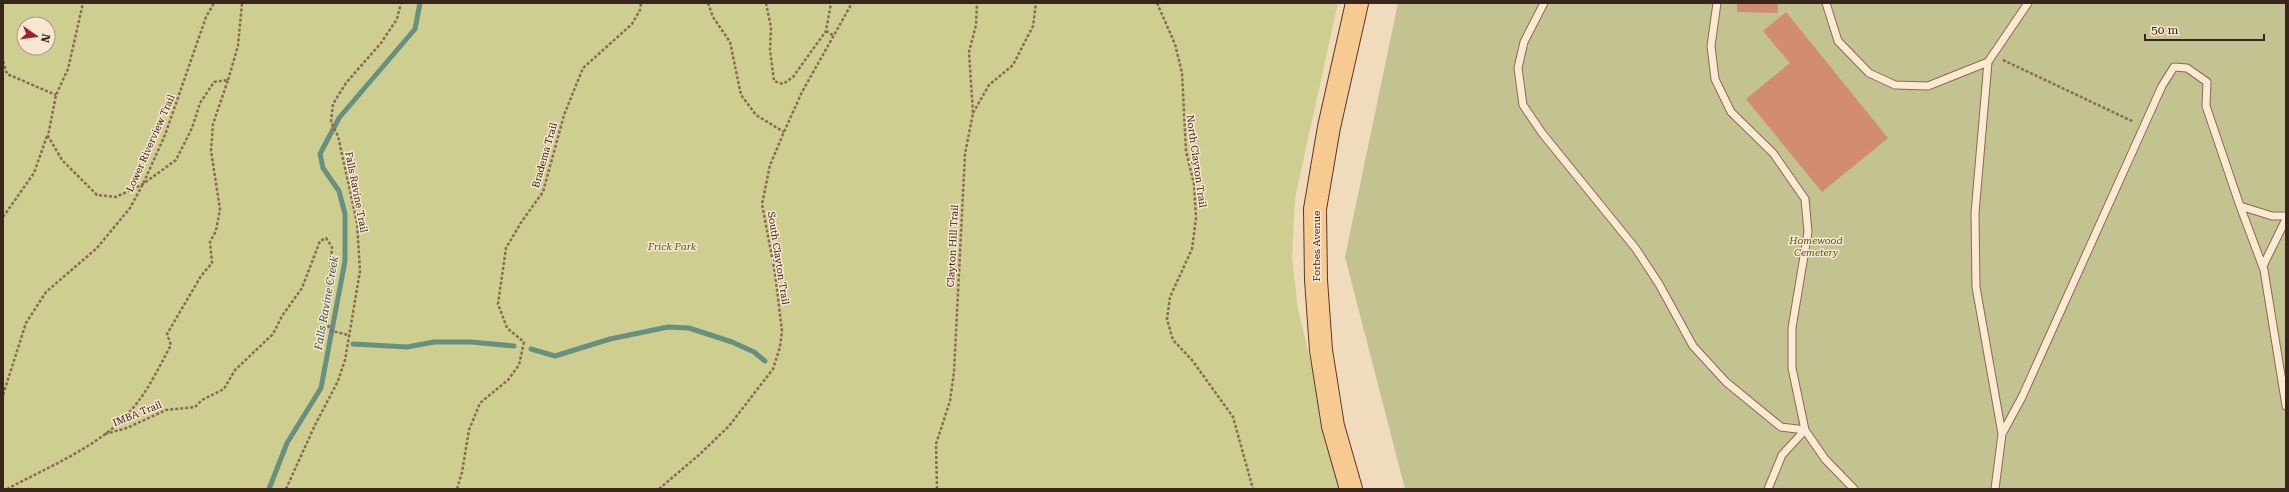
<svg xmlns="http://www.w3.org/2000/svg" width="2289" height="492" font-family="'Roboto Serif',serif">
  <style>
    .green { fill: #cfce91; fill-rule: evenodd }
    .cemetery { fill: #c3c291 }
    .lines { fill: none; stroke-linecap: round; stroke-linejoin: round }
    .stream { stroke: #689081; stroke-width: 5 }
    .building { fill: #d18c71 }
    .service-casing { stroke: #8a6a55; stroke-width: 9 }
    .primary-casing { stroke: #57392a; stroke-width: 24 }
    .path { stroke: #8a6a55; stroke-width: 2.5; stroke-dasharray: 3 2; stroke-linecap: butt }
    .service { stroke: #fbe9d1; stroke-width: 7 }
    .primary { stroke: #f7ca92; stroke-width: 22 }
    .labels { text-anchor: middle; stroke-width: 3; stroke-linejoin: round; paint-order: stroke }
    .street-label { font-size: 10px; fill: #38251b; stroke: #f8e6ce }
    .park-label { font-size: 10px; font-style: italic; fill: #4f5620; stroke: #f8e6ce }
    .water-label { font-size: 11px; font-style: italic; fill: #295950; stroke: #f8e6ce }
  </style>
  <rect width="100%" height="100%" fill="#f1dbbd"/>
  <path class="green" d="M3,3H1338L1295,198L1292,258L1298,309L1341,489H3ZM24,24H48V48H24Z"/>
  <path class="cemetery" d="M1398,3H2286V489H1405L1345,257Z"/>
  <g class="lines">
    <path class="stream" d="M353,344L407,347L434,342H471L514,346
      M531,349L555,356L610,339L668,327L689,328L732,342L754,352L765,361
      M269,489L287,443L321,388L345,261V214L339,191L323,168L320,154L339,118L415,29L420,3"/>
  </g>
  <path class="building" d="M1737,3H1778V13L1737,12Z
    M1786,12L1888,138L1822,192L1746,99L1790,63L1763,31Z"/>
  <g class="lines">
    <g class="service-casing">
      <path id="service" d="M1544,3L1524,42L1518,68L1523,105L1542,133L1636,249L1659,284L1693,346L1726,382L1781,427L1805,430
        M1717,3L1711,46L1715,79L1731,112L1773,153L1805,199L1808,232L1792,328V368L1805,430L1825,459L1854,489
        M1826,3L1838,41L1869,73L1895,85L1928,86L1988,62
        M2240,206L2272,216H2286
        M2263,266L2286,219
        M2002,434L2022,397L2162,86L2174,67L2187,68L2207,82L2206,106L2240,206L2264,270L2286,406
        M1768,489L1782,455L1805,430
        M1995,489L2002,434L1976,287L1975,213L1988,62L2028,3"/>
    </g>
    <g class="primary-casing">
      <path id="primary" d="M1351,489L1333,426L1321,350L1316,280L1315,209L1329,127L1357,3"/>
    </g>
    <path class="path" d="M708,3L713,17L730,42L741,95L756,115L784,132
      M766,3L771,27L770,50L774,81L783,84L793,77L826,31L831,3
      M1157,3L1175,44L1182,73L1186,151L1194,184L1196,218L1192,249L1170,297L1167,319L1173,340L1192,360L1233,417L1253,489
      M826,31L834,36
      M2003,60L2134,122
      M3,61L7,74L56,95
      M228,80L238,46L242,3
      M973,113L989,85L1013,65L1033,26L1036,3
      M3,217L34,173L47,136
      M3,395L26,323L46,292L97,248L130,208L143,184L165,135L206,17L214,3
      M105,434L127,428L166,410L195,407L202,400L224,389L235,370L273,334L282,316L302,288L320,241L326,238L332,247L326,323L332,331L348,335
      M7,489C48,467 103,445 133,408C149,389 159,367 171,345L167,334L201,276L212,263L210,242L216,231L220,209L211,151L213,124L228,80L214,82L200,103L192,128L176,160L143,184L116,197L97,195L62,160L48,136L56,95L68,69L83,3
      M286,489L315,425L338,381L345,360L360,271L357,223L338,136L331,122L333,104L346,83L381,43L397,19L401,3
      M457,489L462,472L469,430L480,403L508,380L519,365L524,342L507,328L498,304L506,248L522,221L543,192L564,115L583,68L632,24L640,10L641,3
      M659,489L700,454L729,426L773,369L780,347L782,331L775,273L762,204L770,165L784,132L802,92L852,3
      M937,489L936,444L950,401L954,372L965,154L973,113L969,52L976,25L977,3"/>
    <use href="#service" class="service"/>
    <use href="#primary" class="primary"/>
  </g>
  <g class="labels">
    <g class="street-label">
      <text transform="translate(150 143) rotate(-66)" y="4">Lower Riverview Trail</text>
      <text transform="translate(544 155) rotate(-74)" y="4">Bradema Trail</text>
      <text transform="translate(1197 161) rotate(82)" y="4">North Clayton Trail</text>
      <text transform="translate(357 192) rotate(79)" y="4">Falls Ravine Trail</text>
      <text transform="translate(952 246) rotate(-87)" y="4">Clayton Hill Trail</text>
      <text transform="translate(1316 246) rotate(-90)" y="4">Forbes Avenue</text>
      <text transform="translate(779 258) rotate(81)" y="4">South Clayton Trail</text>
      <text transform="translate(137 413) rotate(-22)" y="4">IMBA Trail</text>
    </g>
    <g class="park-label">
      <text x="1816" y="244">Homewood<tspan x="1816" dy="12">Cemetery</tspan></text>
      <text x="672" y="250">Frick Park</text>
    </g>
    <g class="water-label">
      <text transform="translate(326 303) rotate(-80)" y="4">Falls Ravine Creek</text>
    </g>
  </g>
  <rect width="2289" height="492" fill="none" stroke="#38251b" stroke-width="8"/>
  <g transform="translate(36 36) rotate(103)"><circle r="19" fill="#f8e6ce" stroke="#ab9986"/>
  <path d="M0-3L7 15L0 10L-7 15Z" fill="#9d2132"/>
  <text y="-6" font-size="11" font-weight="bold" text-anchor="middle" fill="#38251b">N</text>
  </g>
  <path d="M2145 34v6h119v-6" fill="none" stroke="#38251b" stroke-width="2"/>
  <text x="2151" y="34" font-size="12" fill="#38251b" stroke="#f8e6ce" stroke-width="3" paint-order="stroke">50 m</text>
</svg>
